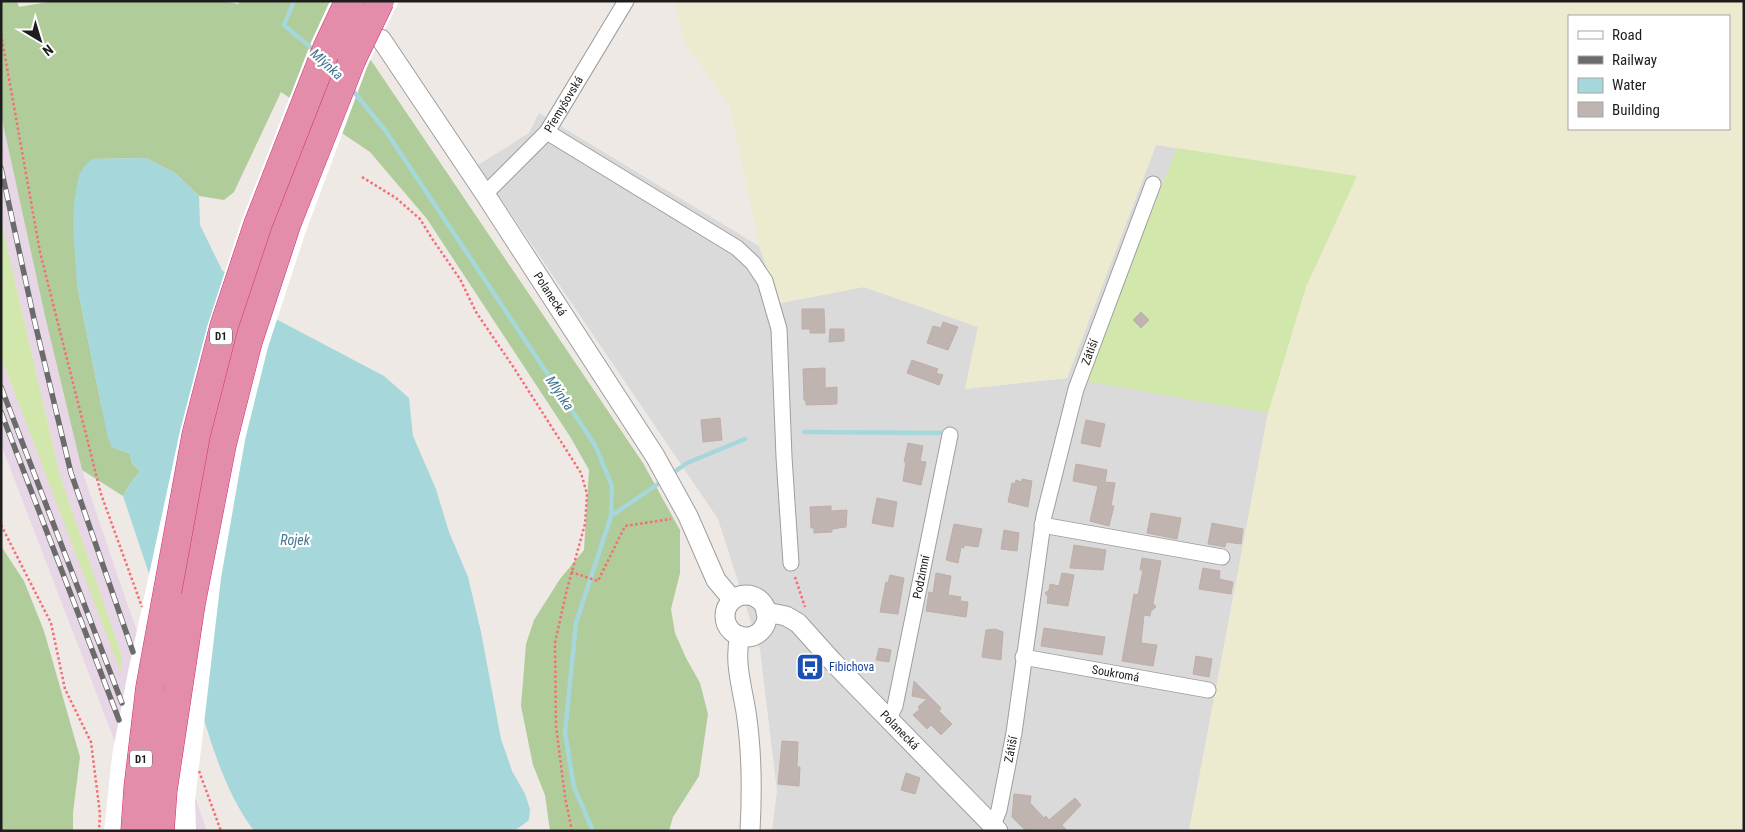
<svg xmlns="http://www.w3.org/2000/svg" width="1745" height="832" font-family="'Roboto Condensed',sans-serif">
  <style>
    .residential { fill: #dbdada }
    .industrial { fill: #e7d6e6 }
    .farmland { fill: #eceacf; fill-rule: evenodd }
    .grass { fill: #d2e7ab }
    .forest { fill: #b0cc9a }
    .water { fill: #a5d7db }
    .pier { fill: #fff }
    .lines { fill: none; stroke-linecap: round; stroke-linejoin: round }
    .stream { stroke: #a5d7db; stroke-width: 4.5 }
    .building { fill: #bfb4b0; stroke: #bfaea6 }
    .minor-casing { stroke: #9e9e9e; stroke-width: 17 }
    .tertiary-casing { stroke: #9e9e9e; stroke-width: 21 }
    .motorway-casing { stroke: #d32a7e; stroke-width: 29 }
    .path { stroke: #f56e75; stroke-width: 2.5; stroke-dasharray: 2.5 2.5; stroke-linecap: butt }
    .minor { stroke: #fff; stroke-width: 15 }
    .tertiary { stroke: #fff; stroke-width: 19 }
    .motorway { stroke: #e38daa; stroke-width: 28 }
    .rail-casing { stroke: #6b6b6b; stroke-width: 5.5 }
    .rail { stroke: #fff; stroke-width: 4; stroke-dasharray: 11; stroke-linecap: butt }
    .motorway-bridge-casing { stroke: #d32a7e; stroke-width: 29; stroke-linecap: butt }
    .motorway-bridge { stroke: #e38daa; stroke-width: 28 }
    .labels { text-anchor: middle; stroke-width: 4.5; stroke-linejoin: round; paint-order: stroke }
    .shield { fill: #fff; stroke: #616161; stroke-width: 1 }
    .shield-label { font-size: 11px; font-weight: bold; fill: #1d1d1d }
    .street-label { font-size: 12px; fill: #1d1d1d; stroke: #fff }
    .transit-label { font-size: 12px; fill: #164399; stroke: #fff; text-anchor: start }
    .water-label { font-size: 14px; font-style: italic; fill: #447793; stroke: #fff }
  </style>
  <rect width="100%" height="100%" fill="#eee9e4"/>
  <path class="residential" d="M539,113L759,246L780,303L864,287L978,327L965,389L1067,378L1156,145L1177,148L1084,380L1268,413L1189,831H772L777,791L760,650L718,519L478,165L529,133Z"/>
  <path class="industrial" d="M1,115L45,316L82,470L119,580L207,831H149L1,444V357L121,671L122,656L60,476L1,221Z"/>
  <path class="farmland" d="M674,1H1744V831H1189L1268,413L1306,287L1357,176L1156,145L1067,378L965,389L978,327L864,287L780,303L759,246L730,105L686,45ZM1569,16H1729V129H1569Z"/>
  <path class="grass" d="M1177,148L1357,176L1306,287L1268,413L1084,381Z
    M1,221L60,476L122,656L121,673L1,357Z"/>
  <path class="forest" d="M1,1H17L19,7L53,1H223L238,4L240,1H331L643,463L680,530V573L671,609L675,633L686,658L700,683L708,714L699,776L673,817L669,831H550L545,795L533,765L521,706L526,644L534,620L560,579L584,550L589,470L571,438L427,219L370,152L281,92L234,192L224,200L199,196L175,173L146,158L92,159L77,285L101,404L112,447L130,454L132,463L140,471L130,484L123,496L82,470L45,316L1,115Z
    M1,546L24,581L44,631L80,757L73,813V831H1Z"/>
  <path class="water" d="M146,158L175,173L199,196L200,225L222,270L274,318L384,376L409,398L413,436L436,489L449,532L468,577L481,632L501,739L512,771L525,794L530,809L529,820L517,829L511,831H254C222,788 210,737 194,688C187,668 176,649 169,629C152,585 138,540 123,496L130,484L140,471L132,463L130,454L112,447L108,439L77,285L73,227L74,202L79,175L84,167L92,159Z"/>
  <path class="pier" d="M330,1H399L367,67L305,234L268,347L245,440L221,578L195,801L196,831H104L112,756L128,672L180,431L207,327L241,222L312,40Z"/>
  <g class="lines">
    <path class="stream" d="M294,1L284,25L315,51
      M350,87L385,130L595,445L612,486L611,516L576,623L565,733L574,787L593,831
      M804,432L943,433
      M670,475L687,463L745,439
      M611,516L664,480"/>
  </g>
  <path class="building" d="M802,309H824L825,333H810V329H802Z
    M1141,312L1149,320L1141,328L1133,320Z
    M943,322L958,327L948,350L927,343L933,326L941,328Z
    M830,329H844V341L829,342Z
    M912,360L938,369L936,373L943,375L939,385L907,373Z
    M825,368V388L837,387V404L806,405V401L804,400L803,369Z
    M720,418L722,440L703,442L701,420Z
    M1086,420L1105,424L1100,447L1081,443Z
    M908,443L923,446L920,461L926,462L921,485L903,481L906,462H904Z
    M1076,464L1107,470L1105,482L1115,483L1111,506H1114L1109,526L1090,521L1098,486L1073,481Z
    M1022,479L1032,481L1028,507L1008,502L1012,483L1015,484L1016,480L1021,482Z
    M877,498L897,502L893,527L872,523Z
    M831,506V511L847,510L846,527L832,529V532L814,533V528H811L810,507Z
    M1151,513L1181,518L1177,539L1147,533Z
    M1212,523L1243,529L1241,544L1226,542L1225,547L1208,544Z
    M954,524L982,529L978,547L964,545V548L961,547L958,563L946,560Z
    M1004,530L1019,533L1017,551L1001,549Z
    M1074,545L1106,550L1103,570L1070,568Z
    M1142,558L1161,561L1153,603L1156,607L1151,611L1150,616L1144,615L1141,643L1157,645L1153,666L1122,661L1134,594L1138,595L1143,570H1140Z
    M1203,568L1220,571L1219,579L1233,582L1231,594L1199,589Z
    M936,573L951,576L948,595L961,597L960,601L968,602L966,617L926,611L929,592L933,593Z
    M1062,573L1074,575L1068,606L1047,603L1048,597L1045,593L1049,590L1050,584L1059,586Z
    M890,575L904,578L898,614L880,612L886,582L888,583Z
    M1044,628L1105,637L1102,655L1041,646Z
    M995,629L1003,632L1001,660L982,657L986,630Z
    M879,648L891,650L889,662L876,660Z
    M1196,656L1212,659L1209,677L1193,674Z
    M914,681L941,708L939,711L952,724L941,735L931,725L927,729L913,715L920,709L918,707L927,699L912,696Z
    M782,741L798,742L797,767H800L799,786L778,784Z
    M906,773L920,778L915,794L901,790Z
    M1014,794L1031,796L1030,803L1044,818L1046,816L1049,820L1075,798L1081,805L1062,825L1067,831H1026L1012,817Z"/>
  <g class="lines">
    <g class="minor-casing">
      <g id="minor">
        <path d="M547,132L737,248L753,263L765,281L779,329L784,457L791,563"/>
        <path id="s1" d="M485,194L547,132L626,1"/>
        <path d="M1042,525L1222,557"/>
        <path id="s2" d="M1023,657L1208,690"/>
        <path id="s3" d="M889,718L895,706L950,435"/>
        <path id="s4" d="M993,825L999,810L1014,733L1044,516L1076,389L1153,184"/>
      </g>
    </g>
    <g class="tertiary-casing">
      <g id="tertiary">
        <path id="s5" d="M381,39L485,194L655,456L688,516L716,580L732,599"/>
        <circle cx="746" cy="616" r="21"/>
        <path id="s6" d="M766,612L786,616L798,623L833,662L998,831"/>
        <path d="M740,636C733,663 744,693 747,719C752,756 752,794 750,831"/>
      </g>
    </g>
    <g class="motorway-casing">
      <path id="motorway" d="M191,604L222,445L248,342L287,223L352,59"/>
    </g>
    <path class="path" d="M1,34L40,252L101,494L142,607
      M362,177L396,198L420,219L433,240L460,279L476,312L514,368L581,473L587,494L585,524L566,593L555,643L556,726L565,797L572,831
      M1,525L51,623L65,689L91,742L100,814L99,831
      M571,572L598,581L625,526L671,519
      M795,577L805,607
      M199,771L221,831"/>
    <use href="#minor" class="minor"/>
    <use href="#tertiary" class="tertiary"/>
    <use href="#motorway" class="motorway"/>
    <g class="rail-casing">
      <path id="rail" d="M1,168L34,319L71,473L133,652
        M1,387L122,703
        M1,412L119,720"/>
    </g>
    <use href="#rail" class="rail"/>
    <g class="motorway-bridge-casing">
      <path id="motorway-bridge" d="M352,59L380,1
        M135,831L138,788L150,687L196,435L224,326L258,224L327,48L349,1
        M160,831L163,790L191,604"/>
    </g>
    <use href="#motorway-bridge" class="motorway-bridge"/>
  </g>
  <defs>
    <g id="bus-square" transform="scale(1.4375)"><rect x="-9" y="-9" width="18" height="18" rx="4" fill="#1a4fb4" stroke="#fff"/><path d="M-5-6H5V4H4V6H2V4H-2V6H-4V4H-5ZM-3.5-4V0h7V-4ZM-3.5 1.2v1.5H-2V1.2ZM2 1.2v1.5H3.5V1.2Z" fill="#fff"/></g>
  </defs>
  <g fill-rule="evenodd">
    <use href="#bus-square" x="810" y="667"/>
  </g>
  <g class="labels">
    <g class="shield">
      <rect x="210" y="327.5" width="22" height="17" rx="4"/>
      <rect x="130" y="750.5" width="22" height="17" rx="4"/>
    </g>
    <g class="shield-label">
      <text x="221" y="340">D1</text>
      <text x="141" y="763">D1</text>
    </g>
    <g class="street-label">
      <text dy="4" stroke="none"><textPath href="#s1" startOffset="120">Přemyšovská</textPath></text>
      <text dy="4" stroke="none"><textPath href="#s5" startOffset="306">Polanecká</textPath></text>
      <text dy="4" stroke="none"><textPath href="#s4" startOffset="484">Zátiší</textPath></text>
      <text dy="4" stroke="none"><textPath href="#s3" startOffset="145">Podzimní</textPath></text>
      <text dy="4" stroke="none"><textPath href="#s2" startOffset="94">Soukromá</textPath></text>
      <text dy="4" stroke="none"><textPath href="#s6" startOffset="182">Polanecká</textPath></text>
      <text dy="4" stroke="none"><textPath href="#s4" startOffset="78">Zátiší</textPath></text>
    </g>
    <g class="transit-label">
      <text x="829" y="671">Fibichova</text>
    </g>
    <g class="water-label">
      <text transform="translate(327 64) rotate(42)" y="5">Mlýnka</text>
      <text transform="translate(560 393) rotate(56)" y="5">Mlýnka</text>
      <text x="295" y="545">Rojek</text>
    </g>
  </g>
  <rect width="1745" height="832" fill="none" stroke="#1d1d1d" stroke-width="5"/>
  <rect x="1568" y="15" width="162" height="115" fill="#ffffff" stroke="#a5a5a5"/>
  <rect x="1578" y="31" width="25" height="8" fill="#ffffff" stroke="#a5a5a5"/>
  <text x="1612" y="40" font-size="15" fill="#1d1d1d">Road</text>
  <rect x="1578" y="56" width="25" height="8" fill="#6b6b6b" stroke="#a5a5a5"/>
  <text x="1612" y="65" font-size="15" fill="#1d1d1d">Railway</text>
  <rect x="1578" y="78" width="25" height="15" fill="#a5d7db" stroke="#a5a5a5"/>
  <text x="1612" y="90" font-size="15" fill="#1d1d1d">Water</text>
  <rect x="1578" y="102" width="25" height="15" fill="#bfb4b0" stroke="#a5a5a5"/>
  <text x="1612" y="115" font-size="15" fill="#1d1d1d">Building</text>
  <g transform="translate(40 40) rotate(142)" stroke="#ffffff" stroke-width="4" paint-order="stroke">
  <path d="M0-4L9 19L0 12L-9 19Z" fill="#1d1d1d"/>
  <text y="-8" font-size="14" font-weight="bold" text-anchor="middle" fill="#1d1d1d">N</text>
  </g>
</svg>
